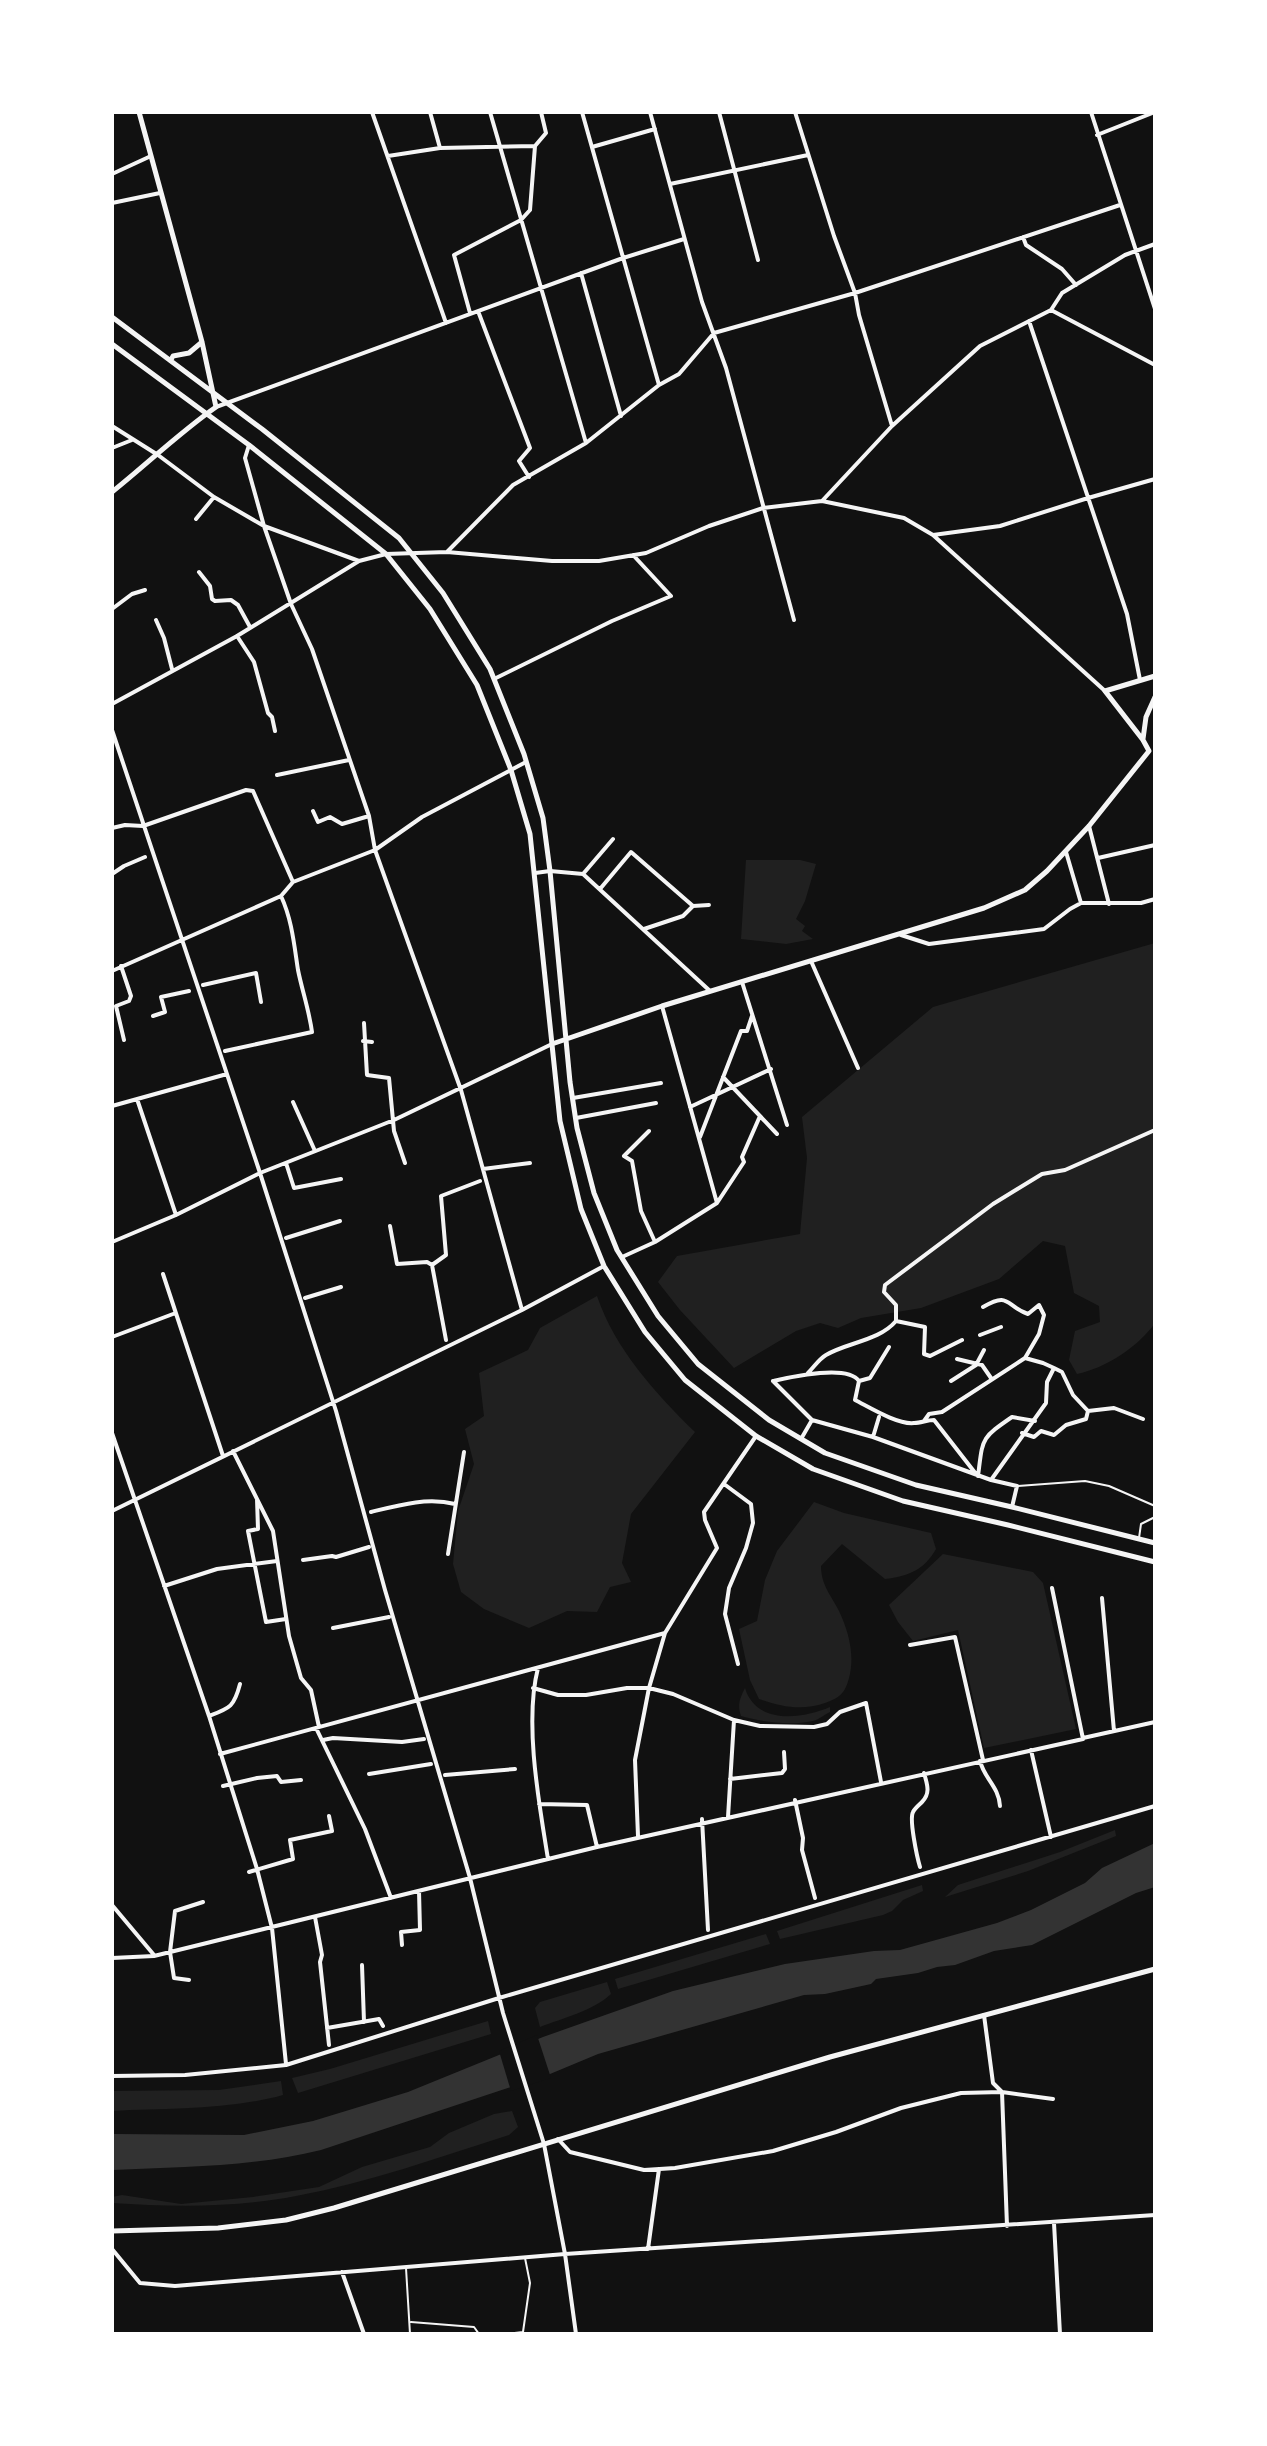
<svg xmlns="http://www.w3.org/2000/svg" width="1267" height="2446" font-family="Inter,sans-serif">
  <style>
    .green { fill: #202020 }
    .water { fill: #333 }
    .pier { fill: #111 }
    .lines { fill: none; stroke-linecap: round; stroke-linejoin: round }
    .service { stroke: #f5f5f5; stroke-width: 2 }
    .minor { stroke: #f5f5f5; stroke-width: 4 }
    .tertiary { stroke: #f5f5f5; stroke-width: 5 }
  </style>
  <rect width="100%" height="100%" fill="#111"/>
  <path class="green" d="M746,860H800L816,864L805,901L796,919L805,926L802,931L813,939L786,944L741,939Z
    M1155,943V1323C1138,1347 1106,1368 1077,1374L1069,1360L1075,1331L1100,1322L1099,1306L1074,1293L1065,1246L1043,1241L999,1279L921,1308L861,1318L838,1328L820,1323L796,1331L734,1368L680,1310L658,1282L677,1256L800,1234L807,1158L802,1117L933,1007Z
    M597,1296C615,1349 655,1393 695,1432L631,1514L622,1563L631,1582L610,1587L597,1612L567,1611L529,1628L484,1609L461,1592L453,1564L458,1511L474,1464L465,1429L484,1416L479,1373L528,1350L540,1328Z
    M814,1502L844,1513L931,1533L936,1549C924,1570 909,1576 885,1579L842,1544L821,1566C821,1585 831,1595 839,1611C849,1632 855,1656 849,1678C845,1693 840,1698 825,1703C802,1711 782,1707 759,1699L750,1680L739,1629L757,1621L765,1580L777,1551Z
    M943,1554L1033,1572L1043,1583L1076,1729L984,1748L958,1630L913,1641L898,1622L889,1605Z
    M745,1688C756,1725 802,1719 830,1707V1712C823,1715 820,1719 813,1721C789,1726 763,1722 741,1716C737,1705 740,1698 745,1688Z
    M1115,1830L1116,1836L1028,1871L945,1897L958,1885L1060,1852Z
    M922,1885L923,1891L903,1900L892,1911L883,1915L780,1939L777,1931Z
    M766,1934L770,1944L618,1989L615,1979Z
    M607,1982L611,1994C593,2011 563,2018 540,2027L535,2008L540,2002Z
    M488,2021L491,2034L298,2093L292,2078L330,2069Z
    M281,2081L283,2095C229,2110 168,2108 112,2111V2091L219,2090Z
    M512,2111L518,2127L509,2135C439,2157 368,2183 296,2196C235,2208 173,2207 112,2203V2197L122,2195L181,2204L253,2197L319,2187L362,2167L430,2147L449,2133L494,2114Z"/>
  <path class="water" d="M1155,1843V1887L1136,1893L1032,1945L994,1951L955,1965L937,1967L918,1973L876,1979L871,1984L825,1994L804,1995L598,2054L550,2074L321,2150C252,2167 183,2167 112,2170V2134L244,2135L313,2121L408,2092L543,2037L673,1991L785,1964L874,1951L900,1950L997,1923L1031,1910L1085,1883L1102,1868Z"/>
  <path class="pier" d="M537,2035L551,2078L511,2091L499,2051Z"/>
  <g class="lines">
    <path class="service" d="M1018,1486L1085,1481L1109,1486L1155,1506
      M1139,1538L1141,1524L1155,1517
      M406,2268L410,2334
      M411,2322L474,2327L479,2334
      M523,2332L530,2283L525,2258
      M505,2334L523,2332V2334"/>
    <path class="minor" d="M372,112L446,323
      M430,112L440,148
      M490,112L586,443
      M582,112L659,385
      M650,112L702,302L726,368L794,620
      M719,112L758,260
      M795,112L834,236L855,293L859,315L892,426
      M1091,112L1155,309
      M1097,135L1155,112
      M592,147L655,129
      M388,156L440,148L535,146L546,133L541,112
      M112,174L151,156
      M670,184L808,155
      M112,203L160,193
      M1023,237L1026,245L1062,269L1076,285
      M581,273L621,416
      M1051,310L1155,365
      M478,311L530,448L519,461L529,477
      M470,313L454,255L521,220L530,210L535,146
      M1029,321L1127,614L1140,680
      M216,407L623,258L684,239
      M112,426L158,455L214,497L264,526L359,561L386,554L447,552L552,561H599L646,553L709,526L763,508L822,501L904,518L933,535L1105,691
      M249,445L245,458L264,526L291,604L312,649L369,816L375,850L461,1090L522,1310
      M112,448L132,440
      M822,501L892,426L980,346L1051,310L1062,293L1125,255L1155,244
      M196,519L214,497
      M933,535L1000,526L1088,498L1155,479
      M447,552L513,485L586,443L659,385L679,374L714,333L855,293L1120,205
      M199,572L210,586L212,599L215,601L231,600L238,605L250,627
      M112,609L132,594L145,590
      M156,620L164,638L172,669
      M237,636L254,662L268,713L272,717L275,731
      M494,679L612,621L671,596L633,555
      M112,704L237,636L359,561
      M112,730L260,1173L336,1411L385,1590L470,1878L503,2013L544,2144L565,2254L576,2334
      M277,775L349,760
      M313,811L318,822L330,817L342,824L369,816
      M1089,826L1109,904
      M112,828L125,825L143,826L246,790L253,791L293,882
      M1066,852L1081,903
      M1098,858L1155,845
      M535,873L550,871L583,874L710,991
      M112,874L124,866L145,857
      M583,874L613,839
      M600,889L631,852L693,906L683,916L644,929
      M693,906L709,905
      M901,935L929,944L1044,929L1070,909L1081,903H1141L1155,899
      M811,961L858,1068
      M121,966L131,996L129,1001L116,1006L124,1040
      M112,971L281,896L293,882L375,850L422,817L526,762
      M742,982L787,1125
      M203,985L256,973L261,1002
      M662,1006L717,1203
      M153,1016L165,1012L161,997L189,991
      M364,1023L367,1075L389,1078L394,1131L405,1163
      M363,1041L372,1042
      M225,1051L312,1032C309,1010 302,990 298,970C294,944 292,920 281,896
      M723,1077L777,1134
      M573,1098L661,1083
      M137,1099L176,1215
      M293,1102L315,1151
      M112,1106L227,1074
      M690,1107L771,1069
      M576,1118L656,1103
      M649,1131L624,1156L632,1161L641,1211L655,1242
      M700,1137L741,1031H747L752,1016
      M286,1163L294,1188L341,1179
      M483,1169L530,1163
      M390,1226L397,1264L427,1262L432,1265
      M286,1238L340,1221
      M112,1242L176,1215L260,1173L394,1120L552,1044
      M622,1257L655,1242L717,1203L744,1162L742,1157L760,1116
      M163,1274L223,1456
      M305,1298L341,1287
      M896,1321V1305L884,1292L885,1285L993,1204L1042,1174L1065,1170L1155,1130
      M896,1321L925,1327L924,1354L930,1356L962,1340
      M980,1335L1001,1327
      M112,1337L173,1314
      M446,1340L432,1265L446,1255L441,1196L480,1181
      M957,1359L982,1365L991,1378
      M1054,1368L1062,1372L1073,1395L1088,1411L1114,1408L1143,1419
      M808,1373C814,1367 819,1359 826,1355C848,1342 879,1341 896,1321
      M773,1381C791,1377 847,1364 859,1381
      M773,1381L812,1420
      M859,1381L855,1400C869,1407 898,1425 914,1423C921,1423 927,1420 934,1420L976,1474
      M859,1381L870,1378L889,1347
      M951,1381L976,1365L984,1350
      M924,1421L929,1414L942,1412L1025,1358L1039,1334L1044,1315L1039,1305L1028,1314C1005,1306 1010,1291 983,1307
      M112,1433L209,1716L257,1869L272,1928L286,2064
      M1022,1433L1034,1437L1041,1431L1054,1435L1066,1425L1086,1419L1088,1411
      M873,1437L879,1417
      M801,1439L812,1420L873,1437L991,1480L1017,1486L1012,1507
      M233,1451L273,1531L289,1636L301,1678L311,1690L319,1727
      M978,1476C983,1438 980,1439 1012,1417L1035,1421
      M991,1480L1046,1403L1047,1382L1054,1368L1043,1363L1025,1358
      M724,1484L751,1504L753,1523L746,1548L729,1588L725,1614L738,1664
      M257,1499L258,1529L248,1531L266,1622L286,1619
      M112,1511L522,1310L604,1266
      M371,1512C399,1505 427,1497 455,1504
      M448,1554L464,1452
      M303,1560L332,1556L336,1557L369,1547
      M164,1586L217,1569L277,1561
      M1102,1598L1114,1731
      M333,1628L389,1617
      M910,1645L955,1637L983,1760
      M538,1668C524,1722 539,1803 548,1859
      M1155,1669V1687
      M533,1688L558,1695H586L627,1688H649L673,1694L734,1720L760,1726L814,1727L827,1724L840,1712L866,1703L881,1782
      M209,1716C230,1708 234,1707 240,1684
      M316,1728L365,1829L391,1898
      M1083,1738L1155,1722
      M323,1740L333,1738L402,1742L424,1739
      M1031,1750L1051,1837
      M220,1754L665,1633
      M980,1761C984,1778 999,1787 1000,1806
      M369,1774L431,1764
      M445,1775L515,1769
      M730,1779L782,1773L785,1769L784,1752
      M223,1786L257,1778L277,1776L281,1782L301,1780
      M795,1800L803,1838L802,1850L815,1898
      M539,1804L587,1805L597,1847
      M728,1817L734,1720
      M702,1819L708,1930
      M638,1836L635,1760L649,1688L665,1633L717,1548L705,1520L704,1512L756,1436
      M920,1867C917,1857 909,1819 913,1812C915,1808 919,1805 922,1802C931,1793 927,1784 924,1773
      M249,1872L293,1859L290,1840L332,1831L329,1816
      M112,1905L154,1955
      M315,1917L322,1955L320,1962L329,2045
      M402,1945L401,1932L420,1930L419,1891
      M112,1958L154,1956L597,1847L1083,1739L1052,1588
      M362,1965L364,2022
      M189,1980L174,1978L170,1952L175,1911L203,1902
      M984,2015L993,2083L1002,2092L1007,2226
      M327,2028L379,2019L383,2026
      M112,2076L185,2075L286,2065L499,1998L1155,1806
      M558,2139L570,2152L644,2170L675,2168L773,2151L836,2132L901,2108L961,2093L1002,2092L1053,2099
      M1054,2223L1060,2334
      M112,2249L140,2283L175,2286L565,2254L1155,2215
      M648,2249L659,2169
      M342,2272L364,2334"/>
    <path class="tertiary" d="M112,317L262,429L399,538L443,593L490,669L524,754L543,818L550,871L570,1082L577,1128L594,1193L617,1250L658,1316L698,1364L769,1420L825,1453L916,1485L1012,1507L1155,1543
      M112,344L249,445L386,554L430,609L477,685L511,770L530,834L560,1121L581,1209L604,1266L645,1332L685,1380L756,1436L813,1469L903,1501L1008,1525L1155,1562
      M171,360L173,356L189,353L202,342
      M112,492C147,464 179,433 216,407L202,342L139,112
      M1143,739L1146,717L1155,697
      M552,1044L662,1006L984,908L1025,890L1047,871L1089,826L1149,751L1143,740L1105,691L1155,676
      M112,2231L218,2228L286,2220L334,2208L830,2057L1155,1969"/>
  </g>
  <rect width="1267" height="2446" fill="none" stroke="#ffffff" stroke-width="228"/>
</svg>
